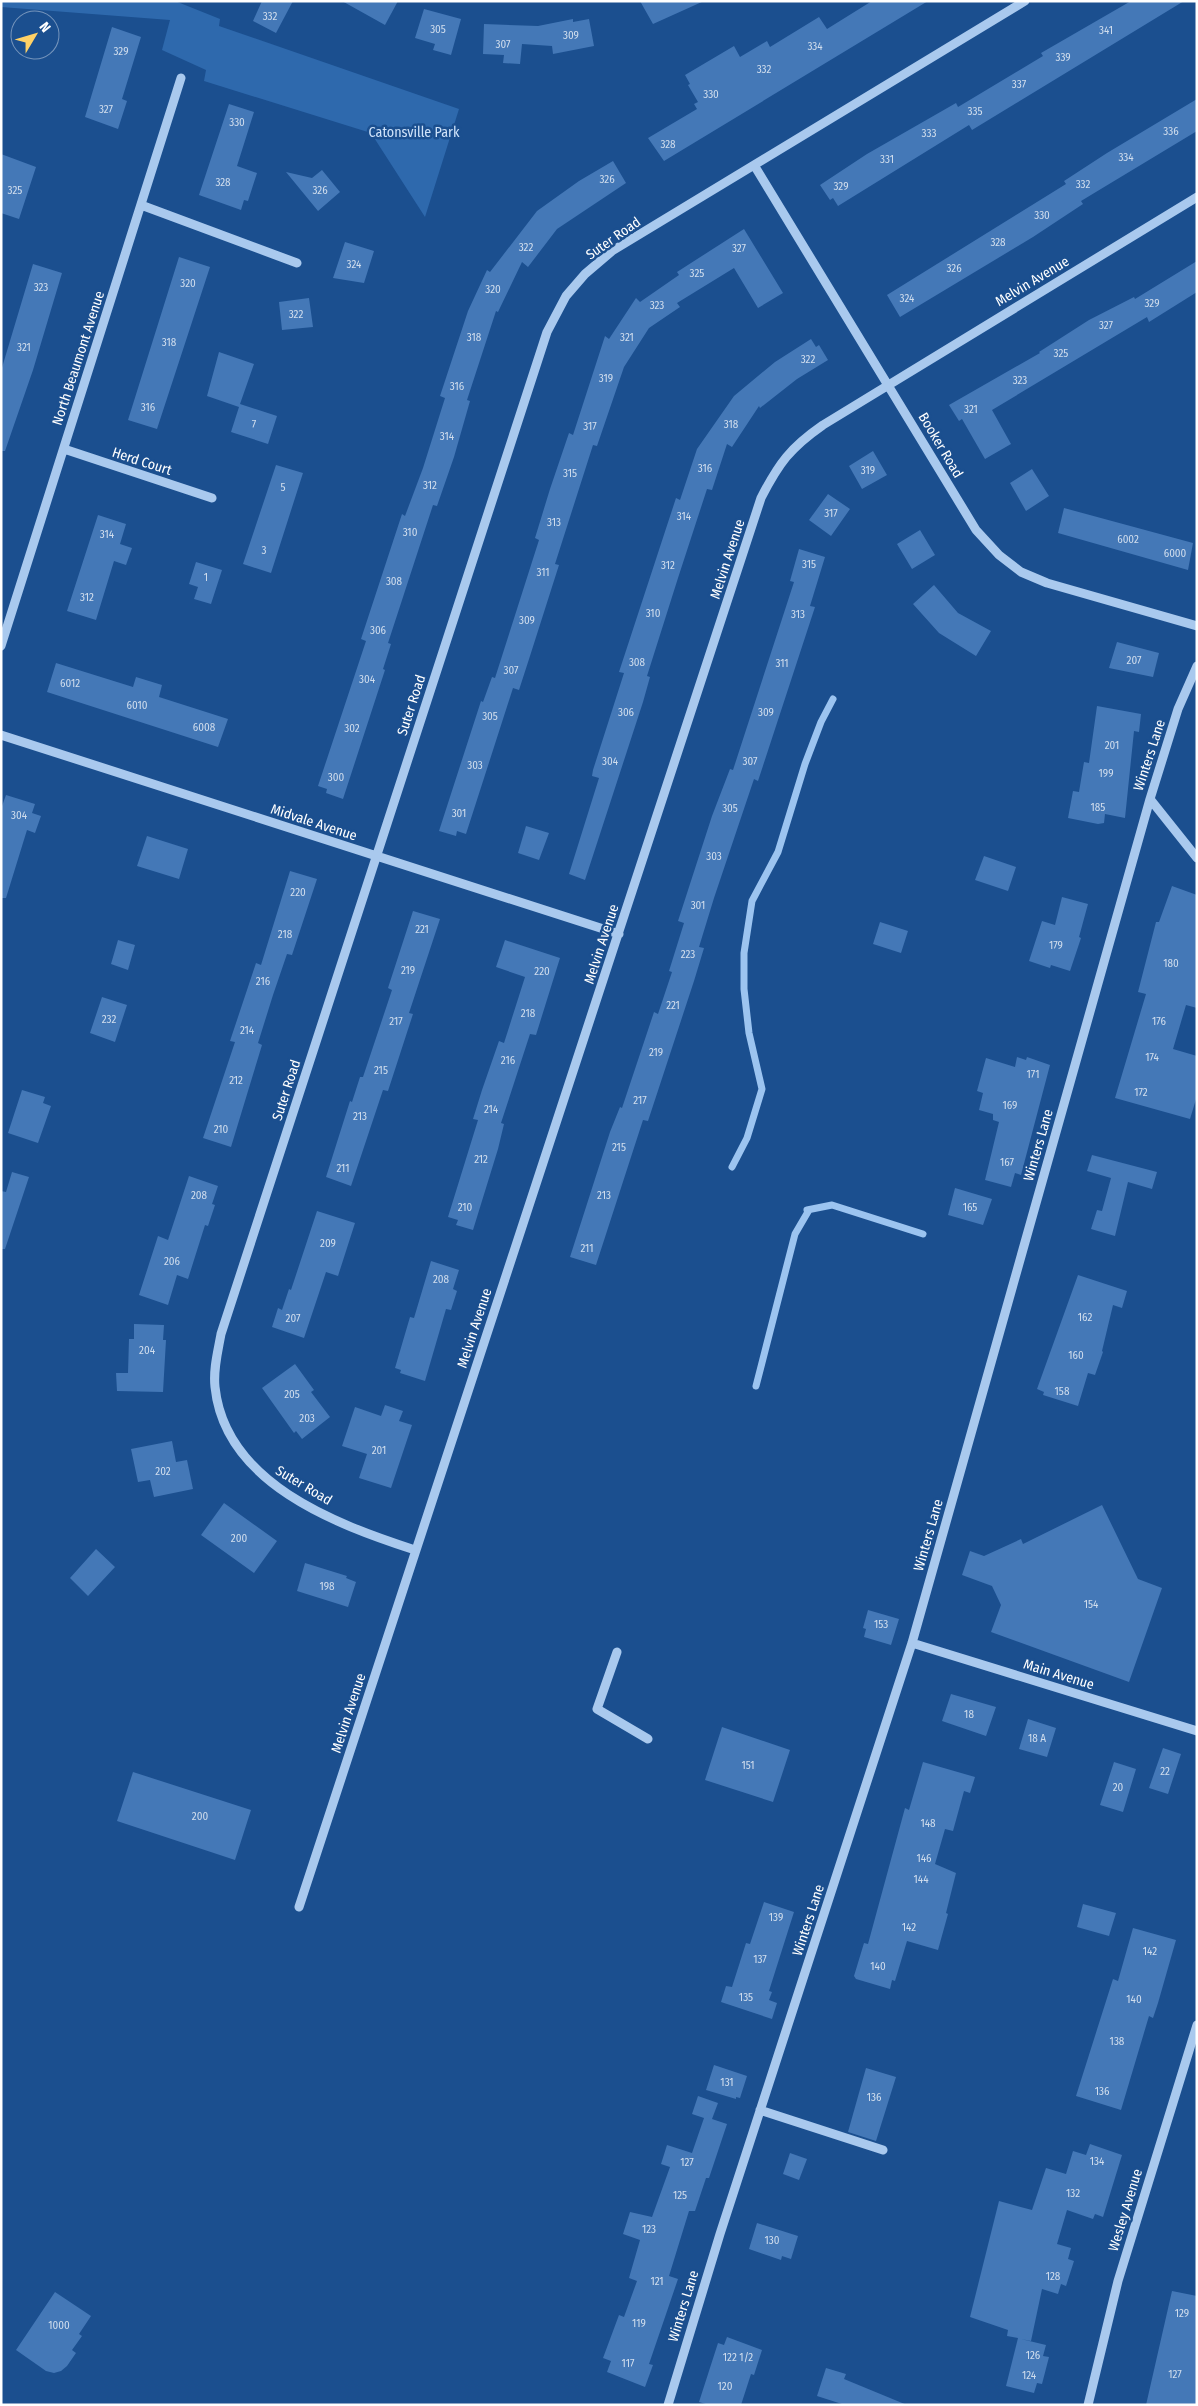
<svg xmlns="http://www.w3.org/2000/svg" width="1198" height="2406" font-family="'Fira Sans Condensed',sans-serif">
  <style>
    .green { fill: #2e69ad }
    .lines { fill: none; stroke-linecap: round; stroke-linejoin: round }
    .stream { stroke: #9cc4f0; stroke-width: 7 }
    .building { fill: #4478b7 }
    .minor { stroke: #a9c9ee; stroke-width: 9 }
    .labels { text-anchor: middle; stroke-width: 5; stroke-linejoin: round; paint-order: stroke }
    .number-label { font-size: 11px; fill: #d0dded }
    .park-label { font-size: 14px; fill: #cfe3fa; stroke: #1b4f8f }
    .street-label { font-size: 14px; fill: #fff; stroke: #1b4f8f }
  </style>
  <rect width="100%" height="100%" fill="#1b4f8f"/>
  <path class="green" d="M1,1H175L220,19L219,26L459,109L425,217L371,133L204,81L206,70L162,50L170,20L1,7Z"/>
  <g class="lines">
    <path class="stream" d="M732,1167L747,1138L762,1089L749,1033L744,989V953L752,901L778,852L805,764L821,722L833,699
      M807,1210L832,1205L923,1234
      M756,1386L795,1234L809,1210"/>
  </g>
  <path class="building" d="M262,1H293L276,33L253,21Z
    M342,1H398L385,25Z
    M640,1H704L653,24Z
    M872,1H928L664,161L648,138L697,109L694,104L698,102L688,85L690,84L685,75L734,46L740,57L767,41L770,47L819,17L827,29Z
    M1131,1H1184L972,130L969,125L838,206L833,198L830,200L820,185L867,154L956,103L958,107L1043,56L1041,53Z
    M424,9L461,19L451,55L433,50L435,44L415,38Z
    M573,19V22L589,19L594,46L553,54L552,46L522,44L520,64L503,63L504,55L483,54L484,24L538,26Z
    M112,27L141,37L122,99L127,101L118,129L85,117Z
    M1197,99V131L1081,201L1083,204L1033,237L900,317L887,295L1066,184L1064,181L1107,153Z
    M229,104L254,112L237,166L257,173L248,201L244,200L241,210L199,195Z
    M1,154L36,167L19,219L1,213Z
    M613,161L626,183L557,229L528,267L522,262L498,312L496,311L467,400L470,401L454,457L437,506L433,505L404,594L388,643L391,644L383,669L385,670L343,799L326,793L327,789L318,786L366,641L361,639L402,514L405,516L423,468L445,398L440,396L468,311L487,270L490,272L537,211L579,181Z
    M322,170L340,192L318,211L286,172L312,178Z
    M744,229L783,293L758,308L734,268L677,303L680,307L649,328L624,367L597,446L593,445L555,564L559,565L530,656L519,690L513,688L466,834L457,831L456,836L439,831L481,701L483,702L492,677L495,678L539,540L535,538L550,489L569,433L573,435L605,336L609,339L636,298L640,302L679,275L677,272Z
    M345,242L374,251L364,283L333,278Z
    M179,257L210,267L157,429L128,420Z
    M1197,261V292L1149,322L1147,317L992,410L1011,444L985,459L962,419L959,421L949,405L1040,353L1039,352L1089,320L1134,297L1135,299Z
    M33,264L62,273L33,370L5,451H1V371Z
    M309,298L313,327L282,330L279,302Z
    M811,339L816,347L819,345L828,360L797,379L760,408L759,406L732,447L727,444L712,490L707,489L678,578L647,676L650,677L643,702L585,880L569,874L599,778L592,776L593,770L624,673L619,672L676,498L680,500L697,449L734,396L775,362Z
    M219,352L254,364L240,404L277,416L268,444L231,432L239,407L207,396Z
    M873,451L887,475L862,489L849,466Z
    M276,465L303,473L271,573L243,564Z
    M1032,469L1049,496L1026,511L1010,483Z
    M828,494L850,509L831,536L809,520Z
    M1064,508L1193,543L1188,570L1058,533Z
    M98,515L126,524L120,544L132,548L126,565L114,561L96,620L67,611Z
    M920,530L935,555L912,569L897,544Z
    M799,549L825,557L810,606L815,607L758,781L754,779L714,898L699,947L704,948L694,981L648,1121L643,1120L596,1265L570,1257L610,1132L620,1107L622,1108L654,1012L658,1014L672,972L669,971L684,923L678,921L712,816L730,769L733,770L794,582L790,581Z
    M196,562L222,570L211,604L194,599L198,587L189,584Z
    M934,585L958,613L991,631L976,656L939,633L913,604Z
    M1117,642L1159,653L1153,677L1109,668Z
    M56,663L133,687L136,677L162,685L159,697L228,719L218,747L47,692Z
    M1097,706L1141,714L1139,732L1134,731L1125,818L1105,814L1104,823L1098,824L1068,818L1073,791L1079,792L1084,762L1089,763Z
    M6,795L35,804L32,813L41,816L35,833L27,830L6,898H1V809Z
    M526,826L549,833L539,860L518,853Z
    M147,836L188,849L179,879L137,866Z
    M984,856L1016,867L1008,891L975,880Z
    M290,871L317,879L292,955L287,954L273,995L258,1043L262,1045L231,1147L203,1138L235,1042L230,1041L256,963L261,965Z
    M1172,886L1197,895V1008L1186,1005L1173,1049L1197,1056V1096L1190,1119L1115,1098L1146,994L1138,992L1156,922H1159Z
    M1062,897L1088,904L1079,937L1081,938L1070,971L1051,965L1050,968L1029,961L1042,921L1055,925Z
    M413,911L440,919L409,1013L413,1014L388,1091L383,1090L351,1186L326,1177L350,1101L352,1102L360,1077H363L392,990L388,988Z
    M880,922L908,931L901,953L873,944Z
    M118,940L135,945L128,970L111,964Z
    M505,940L560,958L536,1035L530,1034L501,1123L504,1124L498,1149L473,1230L456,1225L458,1220L448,1217L478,1120L473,1119L482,1090L499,1041L504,1043L525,977L496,967Z
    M102,997L127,1005L115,1042L90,1033Z
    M1017,1057L1026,1060L1027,1057L1050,1065L1021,1175L1015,1173L1011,1187L985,1180L999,1122L993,1120V1114L979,1110L983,1093L977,1091L986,1058L1015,1067Z
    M22,1090L45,1097L43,1103L51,1106L38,1143L8,1133Z
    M1092,1155L1157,1172L1152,1189L1128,1182L1115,1236L1091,1229L1097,1210L1102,1211L1111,1178L1087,1171Z
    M12,1172L29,1177L5,1249H1V1191L6,1192Z
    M189,1176L218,1186L212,1204L215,1205L208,1226L205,1225L188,1279L177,1275L168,1305L139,1295L158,1236L168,1240Z
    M955,1188L992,1199L983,1225L948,1215Z
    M317,1211L355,1223L338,1276L326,1272L304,1338L272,1327L278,1308L282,1310L289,1289L291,1290Z
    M431,1261L459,1270L453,1289L457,1291L451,1310L446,1309L425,1381L400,1373L401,1370L395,1368L410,1317L414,1318Z
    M1078,1275L1127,1291L1122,1308L1113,1305L1102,1351L1103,1352L1095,1375L1088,1373L1078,1406L1043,1395L1044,1392L1037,1389Z
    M134,1324L164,1325L163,1340H166L163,1392L117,1391L116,1373H128L129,1339H134Z
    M295,1364L314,1390L311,1392L330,1417L302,1439L296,1431L294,1433L262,1388Z
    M385,1405L403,1411L399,1421L412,1425L391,1488L359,1478L367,1454L342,1446L355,1407L381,1416Z
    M172,1441L176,1462L187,1460L193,1489L154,1497L150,1480L138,1482L131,1449Z
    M224,1503L277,1541L254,1573L201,1535Z
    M1102,1505L1138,1579L1162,1588L1129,1682L991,1632L1001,1605L992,1586L962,1575L970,1551L984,1556L1021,1539L1023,1544Z
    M96,1549L115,1567L88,1596L70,1578Z
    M305,1563L347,1576L346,1578L356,1582L348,1607L297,1591Z
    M868,1610L899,1619L891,1645L864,1637L866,1629L863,1628Z
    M951,1694L996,1707L986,1736L942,1721Z
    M1028,1719L1056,1728L1047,1757L1019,1749Z
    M722,1727L790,1750L773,1802L705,1780Z
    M1163,1748L1181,1754L1168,1794L1149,1788Z
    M923,1762L975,1777L970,1793L964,1791L953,1831L945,1829L935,1864L956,1873L946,1913L948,1914L938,1950L907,1941L895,1981L892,1980L890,1989L856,1979L854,1976L864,1943L868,1944L905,1808L909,1810Z
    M1114,1762L1136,1769L1123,1812L1100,1805Z
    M133,1772L251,1810L235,1860L117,1821Z
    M764,1902L794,1912L769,1991L772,1992L769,2000L777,2003L772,2019L721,2002L726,1986L732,1987L746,1943L750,1944Z
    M1083,1904L1116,1913L1109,1936L1077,1927Z
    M1133,1928L1176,1940L1158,2003L1153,2018L1149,2016L1121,2110L1076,2096L1113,1979L1118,1981Z
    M714,2065L747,2076L740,2098L736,2097V2099L706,2090Z
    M866,2068L896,2077L876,2141L848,2132Z
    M698,2096L718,2103L712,2119L727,2124L709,2178H706L695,2211H689L669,2276L678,2279L649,2364L653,2365L645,2387L607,2372L611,2361L603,2358L619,2315L624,2317L637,2281L629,2278L640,2240L623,2234L630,2212L652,2217L670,2167L661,2164L667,2145L692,2153L704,2118L692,2114Z
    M1090,2144L1122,2155L1103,2217L1095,2214L1093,2219L1067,2210L1057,2244L1071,2248L1068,2259L1074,2261L1066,2286L1061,2284L1058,2294L1042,2289L1031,2341L1021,2339L1046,2345L1043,2356L1049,2357L1042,2384L1037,2383L1034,2393L1006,2386L1018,2338L1007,2336L1008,2330L970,2317L999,2201L1032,2210L1046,2168L1066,2174L1073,2151L1086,2155Z
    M790,2153L807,2159L799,2180L783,2174Z
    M757,2223L798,2236L791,2259L782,2256L781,2260L749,2249Z
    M1172,2291L1197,2296V2405H1146Z
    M55,2292L91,2316L79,2334L82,2336L72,2350L76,2353L67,2366L61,2371L54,2373L46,2371L16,2350Z
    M727,2337L762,2350L754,2375L751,2374L741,2405H709L699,2402L718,2343L724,2345Z
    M826,2368L846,2374L844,2379L907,2405H845L817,2396Z"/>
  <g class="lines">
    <path class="minor" d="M754,165L976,530L999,555L1021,572L1047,583L1197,626
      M141,205L297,263
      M64,449L212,498
      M1,646L181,78
      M1,735L619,934
      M1150,799L1197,858
      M415,1550C335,1524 225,1483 215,1387C213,1369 218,1351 221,1334L547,332L566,296L585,274L612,251L1025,1
      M912,1643L1197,1731
      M617,1652L597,1709L648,1739
      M299,1907L761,498C779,463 790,448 823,425L1197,197
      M760,2110L883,2150
      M668,2405L720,2234L912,1643L1150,799L1178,709L1197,666
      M1088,2405L1118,2281L1197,2025"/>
  </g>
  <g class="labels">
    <g class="number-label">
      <text x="270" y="20">332</text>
      <text x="438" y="33">305</text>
      <text x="1106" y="34">341</text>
      <text x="571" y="39">309</text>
      <text x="503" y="48">307</text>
      <text x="815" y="50">334</text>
      <text x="121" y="55">329</text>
      <text x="1063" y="61">339</text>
      <text x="764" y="73">332</text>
      <text x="1019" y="88">337</text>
      <text x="711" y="98">330</text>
      <text x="106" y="113">327</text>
      <text x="975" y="115">335</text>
      <text x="237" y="126">330</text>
      <text x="1171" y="135">336</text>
      <text x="929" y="137">333</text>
      <text x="668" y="148">328</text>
      <text x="1126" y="161">334</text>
      <text x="887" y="163">331</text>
      <text x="607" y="183">326</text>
      <text x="223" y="186">328</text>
      <text x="1083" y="188">332</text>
      <text x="841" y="190">329</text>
      <text x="15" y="194">325</text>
      <text x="320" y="194">326</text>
      <text x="1042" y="219">330</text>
      <text x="998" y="246">328</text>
      <text x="526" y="251">322</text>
      <text x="739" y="252">327</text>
      <text x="354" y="268">324</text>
      <text x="954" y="272">326</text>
      <text x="697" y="277">325</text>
      <text x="188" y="287">320</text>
      <text x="41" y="291">323</text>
      <text x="493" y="293">320</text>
      <text x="907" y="302">324</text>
      <text x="1152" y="307">329</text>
      <text x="657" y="309">323</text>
      <text x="296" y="318">322</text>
      <text x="1106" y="329">327</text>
      <text x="474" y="341">318</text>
      <text x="627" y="341">321</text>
      <text x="169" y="346">318</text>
      <text x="24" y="351">321</text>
      <text x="1061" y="357">325</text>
      <text x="808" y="363">322</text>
      <text x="606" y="382">319</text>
      <text x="1020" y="384">323</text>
      <text x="457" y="390">316</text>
      <text x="148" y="411">316</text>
      <text x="971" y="413">321</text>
      <text x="254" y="428">7</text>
      <text x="731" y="428">318</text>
      <text x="590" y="430">317</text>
      <text x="447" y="440">314</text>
      <text x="705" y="472">316</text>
      <text x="868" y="474">319</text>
      <text x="570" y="477">315</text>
      <text x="430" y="489">312</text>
      <text x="283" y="491">5</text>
      <text x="831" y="517">317</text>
      <text x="684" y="520">314</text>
      <text x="554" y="526">313</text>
      <text x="410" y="536">310</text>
      <text x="107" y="538">314</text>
      <text x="1128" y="543">6002</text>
      <text x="264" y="554">3</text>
      <text x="1175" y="557">6000</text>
      <text x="809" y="568">315</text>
      <text x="668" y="569">312</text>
      <text x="543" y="576">311</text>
      <text x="206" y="581">1</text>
      <text x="394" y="585">308</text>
      <text x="87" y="601">312</text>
      <text x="653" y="617">310</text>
      <text x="798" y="618">313</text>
      <text x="527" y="624">309</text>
      <text x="378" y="634">306</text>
      <text x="1134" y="664">207</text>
      <text x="637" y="666">308</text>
      <text x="782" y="667">311</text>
      <text x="511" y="674">307</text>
      <text x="367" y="683">304</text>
      <text x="70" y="687">6012</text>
      <text x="137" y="709">6010</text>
      <text x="626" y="716">306</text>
      <text x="766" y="716">309</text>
      <text x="490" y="720">305</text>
      <text x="204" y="731">6008</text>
      <text x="352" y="732">302</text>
      <text x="1112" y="749">201</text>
      <text x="610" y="765">304</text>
      <text x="750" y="765">307</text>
      <text x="475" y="769">303</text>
      <text x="1106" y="777">199</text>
      <text x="336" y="781">300</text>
      <text x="1098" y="811">185</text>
      <text x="730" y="812">305</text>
      <text x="459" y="817">301</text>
      <text x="19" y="819">304</text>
      <text x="714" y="860">303</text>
      <text x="298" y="896">220</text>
      <text x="698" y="909">301</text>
      <text x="422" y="933">221</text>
      <text x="285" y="938">218</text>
      <text x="1056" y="949">179</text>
      <text x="688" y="958">223</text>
      <text x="1171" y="967">180</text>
      <text x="408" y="974">219</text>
      <text x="542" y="975">220</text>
      <text x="263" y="985">216</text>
      <text x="673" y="1009">221</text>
      <text x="528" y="1017">218</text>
      <text x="109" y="1023">232</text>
      <text x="396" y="1025">217</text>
      <text x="1159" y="1025">176</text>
      <text x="247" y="1034">214</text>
      <text x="656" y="1056">219</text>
      <text x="1152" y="1061">174</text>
      <text x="508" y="1064">216</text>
      <text x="381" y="1074">215</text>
      <text x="1033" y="1078">171</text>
      <text x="236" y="1084">212</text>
      <text x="1141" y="1096">172</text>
      <text x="640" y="1104">217</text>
      <text x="1010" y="1109">169</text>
      <text x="491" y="1113">214</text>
      <text x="360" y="1120">213</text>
      <text x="221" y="1133">210</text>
      <text x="619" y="1151">215</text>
      <text x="481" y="1163">212</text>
      <text x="1007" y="1166">167</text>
      <text x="343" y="1172">211</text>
      <text x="199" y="1199">208</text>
      <text x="604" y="1199">213</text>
      <text x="465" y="1211">210</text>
      <text x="970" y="1211">165</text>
      <text x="328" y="1247">209</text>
      <text x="587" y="1252">211</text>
      <text x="172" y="1265">206</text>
      <text x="441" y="1283">208</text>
      <text x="1085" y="1321">162</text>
      <text x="293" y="1322">207</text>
      <text x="147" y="1354">204</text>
      <text x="1076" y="1359">160</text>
      <text x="1062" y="1395">158</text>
      <text x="292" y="1398">205</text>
      <text x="307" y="1422">203</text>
      <text x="379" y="1454">201</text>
      <text x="163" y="1475">202</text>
      <text x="239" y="1542">200</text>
      <text x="327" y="1590">198</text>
      <text x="1091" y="1608">154</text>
      <text x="881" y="1628">153</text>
      <text x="969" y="1718">18</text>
      <text x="1037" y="1742">18 A</text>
      <text x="748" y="1769">151</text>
      <text x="1165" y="1775">22</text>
      <text x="1118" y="1791">20</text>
      <text x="200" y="1820">200</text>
      <text x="928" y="1827">148</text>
      <text x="924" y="1862">146</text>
      <text x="921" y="1883">144</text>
      <text x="776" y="1921">139</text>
      <text x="909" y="1931">142</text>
      <text x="1150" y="1955">142</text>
      <text x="760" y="1963">137</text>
      <text x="878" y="1970">140</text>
      <text x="746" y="2001">135</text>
      <text x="1134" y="2003">140</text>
      <text x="1117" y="2045">138</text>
      <text x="727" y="2086">131</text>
      <text x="1102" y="2095">136</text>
      <text x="874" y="2101">136</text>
      <text x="1097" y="2165">134</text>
      <text x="687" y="2166">127</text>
      <text x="1073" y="2197">132</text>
      <text x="680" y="2199">125</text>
      <text x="649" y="2233">123</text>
      <text x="772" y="2244">130</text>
      <text x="1053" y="2280">128</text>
      <text x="657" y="2285">121</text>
      <text x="1182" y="2317">129</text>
      <text x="639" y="2327">119</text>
      <text x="59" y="2329">1000</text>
      <text x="1033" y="2359">126</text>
      <text x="738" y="2361">122 1/2</text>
      <text x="628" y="2367">117</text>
      <text x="1175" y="2378">127</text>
      <text x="1029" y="2379">124</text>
      <text x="725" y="2390">120</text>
    </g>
    <g class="park-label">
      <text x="414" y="137">Catonsville Park</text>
    </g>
    <g class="street-label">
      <text transform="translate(613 238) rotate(-35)" y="5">Suter Road</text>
      <text transform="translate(1032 281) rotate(-31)" y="5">Melvin Avenue</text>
      <text transform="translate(78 358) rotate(-72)" y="5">North Beaumont Avenue</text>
      <text transform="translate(941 445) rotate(59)" y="5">Booker Road</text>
      <text transform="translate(142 461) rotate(18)" y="5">Herd Court</text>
      <text transform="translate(727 559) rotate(-72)" y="5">Melvin Avenue</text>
      <text transform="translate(411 705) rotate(-72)" y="5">Suter Road</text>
      <text transform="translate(1149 755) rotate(-72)" y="5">Winters Lane</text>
      <text transform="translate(314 822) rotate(18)" y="5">Midvale Avenue</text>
      <text transform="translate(601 944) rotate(-72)" y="5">Melvin Avenue</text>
      <text transform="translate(286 1090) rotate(-72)" y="5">Suter Road</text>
      <text transform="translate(1038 1145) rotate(-74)" y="5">Winters Lane</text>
      <text transform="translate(474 1328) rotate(-72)" y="5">Melvin Avenue</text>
      <text transform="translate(304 1485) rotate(31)" y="5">Suter Road</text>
      <text transform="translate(928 1535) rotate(-74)" y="5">Winters Lane</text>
      <text transform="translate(1059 1674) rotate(17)" y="5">Main Avenue</text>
      <text transform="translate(348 1713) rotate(-72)" y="5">Melvin Avenue</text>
      <text transform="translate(808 1920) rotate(-72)" y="5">Winters Lane</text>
      <text transform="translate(1125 2210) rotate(-73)" y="5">Wesley Avenue</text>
      <text transform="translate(683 2306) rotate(-73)" y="5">Winters Lane</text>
    </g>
  </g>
  <rect width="1198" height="2406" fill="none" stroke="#ffffff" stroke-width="5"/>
  <g transform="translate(35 35) rotate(52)"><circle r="24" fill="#1b4f8f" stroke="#7695bc"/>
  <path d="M0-4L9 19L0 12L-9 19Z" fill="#ffd166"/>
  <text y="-8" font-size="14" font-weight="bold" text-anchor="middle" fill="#ffffff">N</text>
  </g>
</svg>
